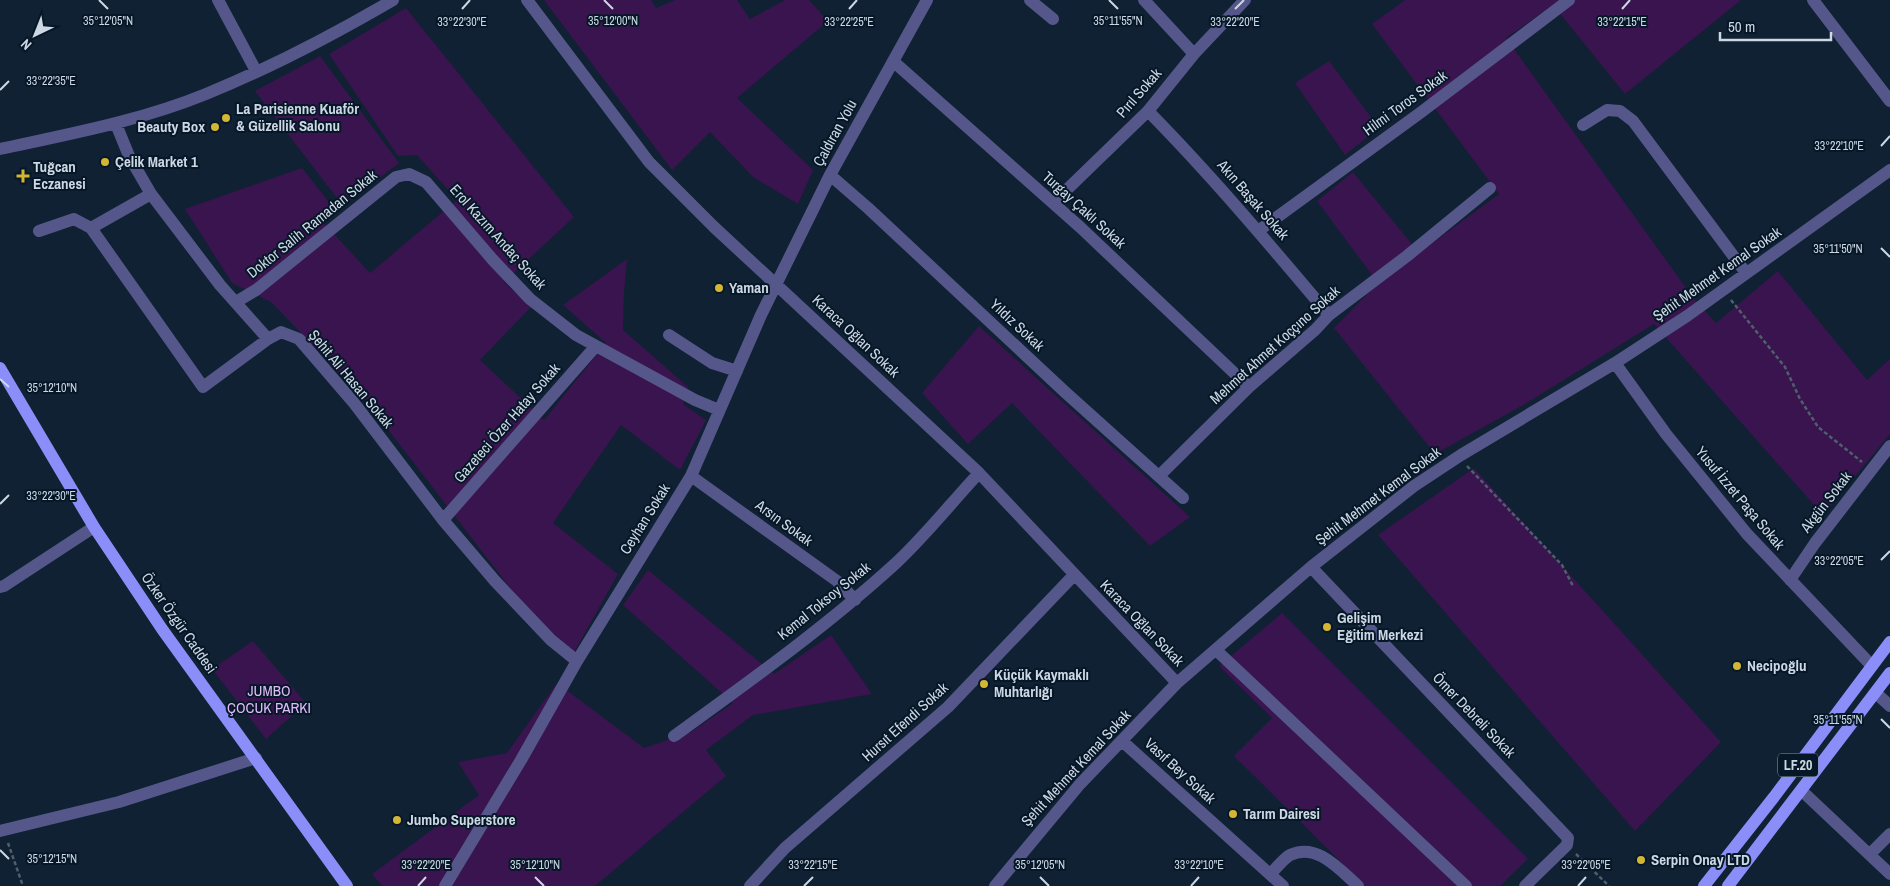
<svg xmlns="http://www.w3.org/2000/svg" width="1890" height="886" font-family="'Archivo Narrow',sans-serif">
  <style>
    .green { fill: #3a144e }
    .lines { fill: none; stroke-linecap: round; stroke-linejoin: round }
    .path { stroke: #4f5f6e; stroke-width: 2.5; stroke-dasharray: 4 2.5; stroke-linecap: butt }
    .minor { stroke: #55578a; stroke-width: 12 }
    .major { stroke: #8b8ef8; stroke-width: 12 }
    .ticks { fill: none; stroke: #cdd8e4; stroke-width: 2 }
    .poi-dot { fill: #d4b635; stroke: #061728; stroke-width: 2 }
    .labels { text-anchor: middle; stroke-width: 4; stroke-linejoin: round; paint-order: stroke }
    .shield { fill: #061728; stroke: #919eac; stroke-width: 1 }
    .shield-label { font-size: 14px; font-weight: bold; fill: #cdd8e4 }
    .street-label { font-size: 15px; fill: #cdd8e4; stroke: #061728 }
    .poi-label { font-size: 15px; font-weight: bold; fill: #cdd8e4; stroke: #061728; text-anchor: start }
    .park-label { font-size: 15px; fill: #dfbbf8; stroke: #061728 }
    .ticks-label { font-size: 12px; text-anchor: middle; fill: #cdd8e4; stroke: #061728; stroke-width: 4; stroke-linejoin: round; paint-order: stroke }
  </style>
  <rect width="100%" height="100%" fill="#0f2132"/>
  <path class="green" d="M544,0H651L656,8L675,0H737L750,19L785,0H809L828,21L737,98L813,170L798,204L753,177L710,132L672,170Z
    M1405,0H1741L1625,94L1553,5L1506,38L1694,299L1716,323L1778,271L1867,380L1890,359V434L1823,515L1654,324L1525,404L1435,454L1334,328L1378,283L1317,201L1353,172L1419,253L1499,194L1372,24Z
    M406,8L574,217L504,282L531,307L480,360L544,420L606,343L563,305L627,259L624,293L623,330L688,387L683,404L706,420L680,470L621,425L553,523L618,574L568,663L363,397L271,302L232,283L185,209L302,168L336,211L323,222L370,273L457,200L417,155L398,156L329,54Z
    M320,56L399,163L343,206L255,91Z
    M1329,61L1379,128L1345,155L1295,83Z
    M979,326L1190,517L1150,546L1012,403L968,444L922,393Z
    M1474,468L1721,742L1635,831L1378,535Z
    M648,570L774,674L831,635L872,694L753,715L706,750L726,776L595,886H382L372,874L479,795L458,762L507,753L557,683L644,748L691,732L733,703L623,605Z
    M1282,613L1528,859L1500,886H1365L1234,756L1272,718L1219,666Z
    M253,641L306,703L266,739L212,669Z"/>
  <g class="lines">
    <path class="path" d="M1731,300L1785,367L1800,399L1818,427L1862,462
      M1467,466L1562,565L1573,586
      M8,843L23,886
      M1576,854L1609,886"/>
    <path class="minor" d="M218,0L256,71
      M527,0L649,162L714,227L979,473L1177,683
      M1030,0L1053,19
      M1144,0L1194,54
      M1813,0L1890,101
      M894,62L1080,227L1249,387
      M1148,111C1212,176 1270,245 1329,315
      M116,124L129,156L151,194L220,285L268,339
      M1583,125L1607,110L1620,111L1633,121L1746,273
      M0,149C69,134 140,121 206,94C270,68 333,35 393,0
      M830,175L868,208L1065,392L1183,498
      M1053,203L1148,111L1194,54L1245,0
      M91,228L151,194
      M39,231L74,219L91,228L203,387L268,339L281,332L299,339L354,403L443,520L495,581L551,640L577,661
      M1258,231L1420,113L1569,0
      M236,302L256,290L396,177L409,174L426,182L493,260L530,299L576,335L695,400L719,410
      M669,335L712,363L737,371
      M1615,363L1666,434L1747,534L1872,666
      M691,476L837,581L855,600
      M1159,476L1249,387L1315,330L1329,315L1407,256L1490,188
      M443,520L595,347
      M1311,567L1568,838L1567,845L1525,886
      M1790,580L1815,543L1890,446
      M0,587L4,586L94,527
      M1216,650L1466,886
      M1876,693L1890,706
      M674,736C750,681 827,626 896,563C925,536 952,502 979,473
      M1122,741L1283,886
      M1802,791L1890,874
      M0,831L119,802L256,758
      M1870,854L1890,834
      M1270,874C1276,869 1283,859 1290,855C1317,842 1340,870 1358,886
      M445,886L521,760L577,661L691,476L761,315L830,175L927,0
      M750,886L785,848L948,707L1074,575
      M995,886L1080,784L1177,683L1311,567L1414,486L1461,455L1615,363L1687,316L1890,170"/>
    <path class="major" d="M0,368L94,527L162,629L347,886
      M1704,886L1774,797L1890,642
      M1728,886L1890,673"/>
  </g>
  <path class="ticks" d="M99,0L108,9M604,0L613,9M1109,0L1118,9M462,9L470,0M849,9L857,0M1235,9L1244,0M1622,9L1630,0M0,90L9,81M1881,146L1890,136M1881,248L1890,257M0,379L9,387M0,504L9,495M1881,560L1890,551M1881,719L1890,728M0,850L9,859M535,877L544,886M1040,877L1049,886M418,886L426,877M804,886L813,877M1191,886L1199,877M1578,886L1586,877"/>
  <g class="poi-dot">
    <circle cx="226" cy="118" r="5"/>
    <circle cx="215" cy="127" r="5"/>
    <circle cx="105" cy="162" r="5"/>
    <path d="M20.5 168.5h5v5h5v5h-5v5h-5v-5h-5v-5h5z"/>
    <circle cx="719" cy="288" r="5"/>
    <circle cx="1327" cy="627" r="5"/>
    <circle cx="1737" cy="666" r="5"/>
    <circle cx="984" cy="684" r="5"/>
    <circle cx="1233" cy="814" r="5"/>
    <circle cx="397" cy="820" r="5"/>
    <circle cx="1641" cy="860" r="5"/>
  </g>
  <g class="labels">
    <rect class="shield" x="1778" y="753.5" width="40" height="23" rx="4"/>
    <g class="shield-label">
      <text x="1798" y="770">LF.20</text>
    </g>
    <g class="street-label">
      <text transform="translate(1139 93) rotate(-49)" y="5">Pırıl Sokak</text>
      <text transform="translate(1405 103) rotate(-36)" y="5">Hilmi Toros Sokak</text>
      <text transform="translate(835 133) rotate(-61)" y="5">Çaldıran Yolu</text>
      <text transform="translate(1253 200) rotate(49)" y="5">Akın Başak Sokak</text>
      <text transform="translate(1084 210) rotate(42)" y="5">Turgay Çaklı Sokak</text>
      <text transform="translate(312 224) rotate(-39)" y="5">Doktor Salih Ramadan Sokak</text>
      <text transform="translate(498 237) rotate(48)" y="5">Erol Kazım Andaç Sokak</text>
      <text transform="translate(1717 274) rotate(-35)" y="5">Şehit Mehmet Kemal Sokak</text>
      <text transform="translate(1017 325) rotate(43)" y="5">Yıldız Sokak</text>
      <text transform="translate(856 336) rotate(43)" y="5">Karaca Oğlan Sokak</text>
      <text transform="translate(1275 345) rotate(-42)" y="5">Mehmet Ahmet Koççıno Sokak</text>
      <text transform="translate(351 379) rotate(50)" y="5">Şehit Ali Hasan Sokak</text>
      <text transform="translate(507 423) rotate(-49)" y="5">Gazeteci Özer Hatay Sokak</text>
      <text transform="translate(1378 496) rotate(-37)" y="5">Şehit Mehmet Kemal Sokak</text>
      <text transform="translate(1740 498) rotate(50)" y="5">Yusuf İzzet Paşa Sokak</text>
      <text transform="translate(1826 502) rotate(-52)" y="5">Akgün Sokak</text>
      <text transform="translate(645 519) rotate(-58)" y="5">Ceyhan Sokak</text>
      <text transform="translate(784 523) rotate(36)" y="5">Arsın Sokak</text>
      <text transform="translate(824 601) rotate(-39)" y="5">Kemal Toksoy Sokak</text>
      <text transform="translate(179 623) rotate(55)" y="5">Özker Özgür Caddesi</text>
      <text transform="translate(1142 623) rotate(46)" y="5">Karaca Oğlan Sokak</text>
      <text transform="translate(1474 715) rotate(46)" y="5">Ömer Debreli Sokak</text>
      <text transform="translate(905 722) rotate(-42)" y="5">Hursıt Efendi Sokak</text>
      <text transform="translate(1076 768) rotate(-47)" y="5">Şehit Mehmet Kemal Sokak</text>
      <text transform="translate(1180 771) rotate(42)" y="5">Vasıf Bey Sokak</text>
    </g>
    <g class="poi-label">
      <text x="236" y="114">La Parisienne Kuaför<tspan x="236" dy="17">&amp; Güzellik Salonu</tspan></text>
      <text x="205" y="132" text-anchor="end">Beauty Box</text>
      <text x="115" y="167">Çelik Market 1</text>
      <text x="33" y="172">Tuğcan<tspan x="33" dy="17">Eczanesi</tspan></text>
      <text x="729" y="293">Yaman</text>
      <text x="1337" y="623">Gelişim<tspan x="1337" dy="17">Eğitim Merkezi</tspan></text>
      <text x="1747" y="671">Necipoğlu</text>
      <text x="994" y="680">Küçük Kaymaklı<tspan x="994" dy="17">Muhtarlığı</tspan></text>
      <text x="1243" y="819">Tarım Dairesi</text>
      <text x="407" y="825">Jumbo Superstore</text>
      <text x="1651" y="865">Serpin Onay LTD</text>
    </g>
    <g class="park-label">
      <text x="269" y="696">JUMBO<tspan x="269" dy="17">ÇOCUK PARKI</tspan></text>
    </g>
  </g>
  <g class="ticks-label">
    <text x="613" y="25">35°12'00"N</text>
    <text x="1118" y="25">35°11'55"N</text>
    <text x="108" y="25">35°12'05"N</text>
    <text x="462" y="26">33°22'30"E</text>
    <text x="849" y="26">33°22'25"E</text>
    <text x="1235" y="26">33°22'20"E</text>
    <text x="1622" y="26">33°22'15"E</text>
    <text x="51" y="85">33°22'35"E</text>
    <text x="1839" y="150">33°22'10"E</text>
    <text x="1838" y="253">35°11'50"N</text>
    <text x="52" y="392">35°12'10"N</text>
    <text x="51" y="500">33°22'30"E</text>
    <text x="1839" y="565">33°22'05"E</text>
    <text x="1838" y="724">35°11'55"N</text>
    <text x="52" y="863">35°12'15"N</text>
    <text x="426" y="869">33°22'20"E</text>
    <text x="813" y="869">33°22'15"E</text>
    <text x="1199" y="869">33°22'10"E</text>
    <text x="1586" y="869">33°22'05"E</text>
    <text x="535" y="869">35°12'10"N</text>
    <text x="1040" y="869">35°12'05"N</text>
  </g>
  <g transform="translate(35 35) rotate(223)" stroke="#061728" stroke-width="4" paint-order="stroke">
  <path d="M0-4L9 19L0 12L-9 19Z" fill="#cdd8e4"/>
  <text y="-8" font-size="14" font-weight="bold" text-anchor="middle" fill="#cdd8e4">N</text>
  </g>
  <path d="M1720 32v8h111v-8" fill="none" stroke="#cdd8e4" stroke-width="2.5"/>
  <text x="1728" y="32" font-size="15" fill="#cdd8e4" stroke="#061728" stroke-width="4" paint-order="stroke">50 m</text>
</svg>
